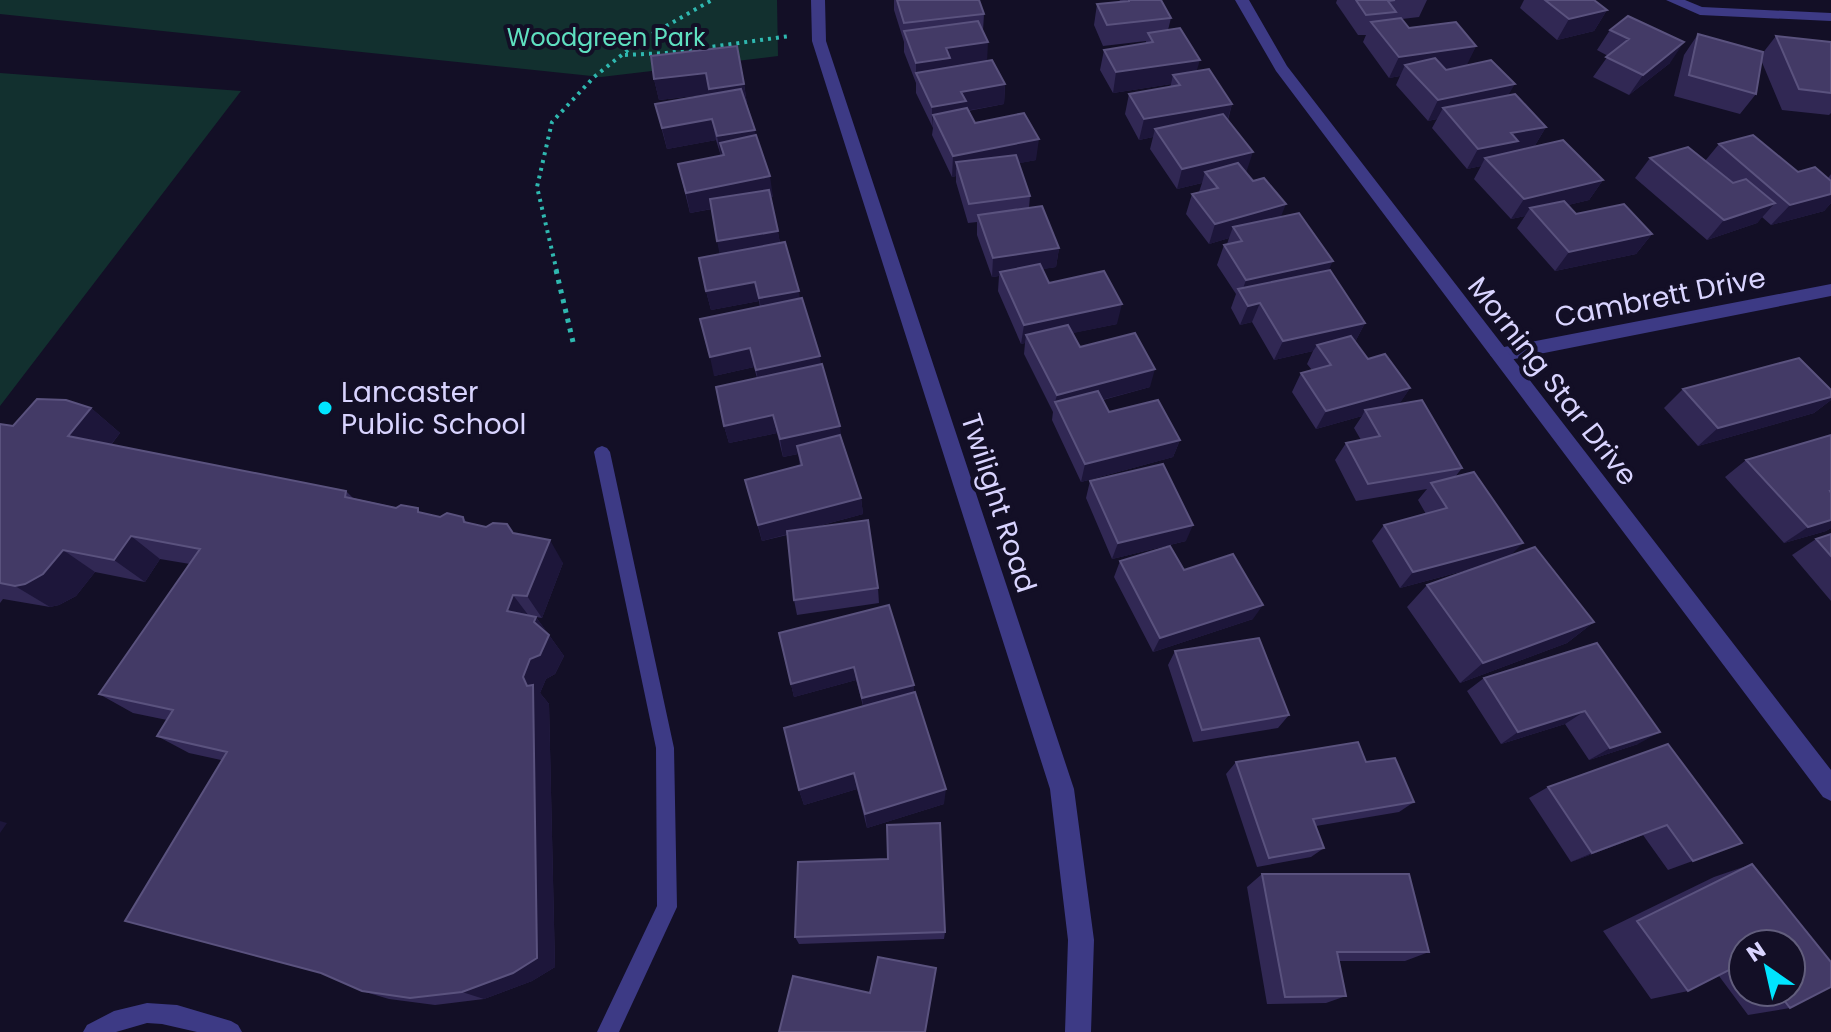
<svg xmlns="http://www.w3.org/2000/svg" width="1831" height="1032" font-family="Poppins,sans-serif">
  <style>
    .green { fill: #12302f }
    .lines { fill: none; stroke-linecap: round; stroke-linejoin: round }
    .path-far1 { stroke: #2fb8b0; stroke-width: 4; stroke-dasharray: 3 5; stroke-linecap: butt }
    .path { stroke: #2fb8b0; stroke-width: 5; stroke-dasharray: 4 6; stroke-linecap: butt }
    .service { fill: #3d3a85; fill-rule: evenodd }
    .minor { fill: #3d3a85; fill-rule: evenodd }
    .tertiary { fill: #3d3a85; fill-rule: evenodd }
    .wall { fill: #312854; fill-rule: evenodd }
    .shaded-wall { fill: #1d163a }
    .building { fill: #433a66; stroke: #5a527e; stroke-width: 2 }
    .poi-dot { fill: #00e5ff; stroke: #130f26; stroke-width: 3 }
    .labels { text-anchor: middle; stroke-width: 8; stroke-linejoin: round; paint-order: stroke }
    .far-park-label { font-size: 24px; fill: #5fe0c0; stroke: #130f26 }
    .street-label { font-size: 28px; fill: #d9d4ff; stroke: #130f26 }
    .poi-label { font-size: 28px; fill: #d9d4ff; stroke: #130f26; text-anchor: start }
  </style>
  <rect width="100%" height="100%" fill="#130f26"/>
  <path class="green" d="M0,0H777L778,56L601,77L0,14Z
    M0,73L241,91L0,406Z"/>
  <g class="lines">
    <path class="path-far1" d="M625,55L666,53L790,36
      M557,272L537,187L552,122L594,77L638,42L712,0"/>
    <path class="path" d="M556,270L573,342"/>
    <path class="service" d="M602,446L607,448L610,452L674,748L677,907L619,1032H597L657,906L656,748L594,452L597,448Z
      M147,1003L177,1005L231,1021L238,1025L242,1032H197L162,1024L147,1023L116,1032H83L87,1025L114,1011Z"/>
    <path class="minor" d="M811,0H825L826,41L1074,789L1094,940L1091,1032H1065L1068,940L1050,789L812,41Z
      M1666,0H1685L1702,7L1831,13V21L1700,15Z
      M1831,284V296L1499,362L1490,355L1499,348Z"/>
    <path class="tertiary" d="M1235,0H1249L1287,66L1831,770V801L1823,797L1276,71Z"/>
  </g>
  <path class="wall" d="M894,0H979L984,14L983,31L987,60L1005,84L1004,104L968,111L975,123L1036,160L1019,163L1030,196L1029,208L1059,248L1056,267L1042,269L1049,283L1117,324L1072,333L1080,347L1150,387L1103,400L1109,412L1180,440L1173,457L1081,482L1052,420L1053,412L1024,354L1025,343L1021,344L998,291L999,276L992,277L977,235V222L968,223L956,182V176L952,177L932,135L933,128L916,93V83L904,52V42L894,10Z
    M1120,0H1161L1171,18L1168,30L1197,71L1232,104L1228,120L1246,173L1281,217L1328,270L1365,323L1355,342L1368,359L1410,388L1399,404L1462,468L1455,477L1510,556L1594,622L1567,643L1460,683L1407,607L1427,585L1478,567L1400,588L1372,541L1384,525L1426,514L1418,500L1427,489L1356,501L1335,460L1346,443L1361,440L1354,428L1362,416L1316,429L1292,392L1301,373L1312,370L1307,364L1313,351L1274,360L1252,322L1240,325L1231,308L1236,294L1217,265L1224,245L1227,244L1229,238L1209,244L1186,214L1192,194L1199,192L1202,183L1177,189L1150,149L1153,137L1139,140L1125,114L1129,94L1170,87L1171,84L1113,93L1100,70L1104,50L1146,44V41L1103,46L1094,25L1097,4L1119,2Z
    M1337,0H1427L1419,17L1402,19L1409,28L1476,46L1466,65L1508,95L1546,127L1534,147L1511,152L1603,180L1589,200L1568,205L1576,214L1652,234L1636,254L1555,271L1517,228L1525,216L1511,219L1474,179L1481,166L1467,169L1432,128L1437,119L1428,121L1396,85L1400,76L1389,78L1363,42L1366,35H1358L1336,3Z
    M1524,0H1594L1607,10L1594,31L1557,40L1520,8Z
    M1628,16L1670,63L1629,95L1593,77L1608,56L1597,50L1610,30Z
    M1698,34L1762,54L1776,36L1831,42V113L1829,115L1782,110L1761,60L1756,94L1740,114L1674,96L1684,55Z
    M654,79L744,84L747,104L773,197H771L780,243L821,365L842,440L861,498L863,514L815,527L878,588L879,603L797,615L794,600L787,535L762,541L745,480L800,465L798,454L783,457L777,433L729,443L724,426L757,378L754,367L714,376L760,307L759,301L711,310L706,291L720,254L712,209L690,213L678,164L721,156L716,140L667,149L655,104L710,95V94L659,100Z
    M1719,144L1798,172L1828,178L1831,174V203L1824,211L1771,225L1762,217L1757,223L1707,240L1635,178L1650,158L1705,161Z
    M1683,389L1831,390V400L1814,413L1698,446L1664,408Z
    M91,408L120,433L111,445L346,491L353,498L440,517H463L467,523L513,533L563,563L542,618L536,617L564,656L555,674L546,679L540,693L549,704L555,967L532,981L484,999L435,1005L389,999L362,991L221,760L189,753L157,736L167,720L133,713L99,694L190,564L160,559L145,582L95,572L76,596L59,605L50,607L3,599L0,603V424L13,426Z
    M1831,435V528L1826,531L1784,543L1725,477L1746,460Z
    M1090,481L1186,541L1112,559L1086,498Z
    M1831,534V601L1792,555L1816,539Z
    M1120,561L1184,570L1253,619L1153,652L1114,577Z
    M779,633L914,685V692L944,804L867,828L857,789L804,805L799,790L863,706L856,680L794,697Z
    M1597,643L1638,744L1589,760L1565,724L1501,744L1467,691L1484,678Z
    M1175,651L1289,715L1278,728L1193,742L1168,665Z
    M1236,762H1366L1414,802L1399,812L1316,826L1324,848L1311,857L1257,867L1226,774Z
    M1548,787L1742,843L1668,870L1643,835L1571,862L1529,798Z
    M888,859L945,932L944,939L799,944L795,937Z
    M1752,864L1831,962V987L1790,1008L1748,1015L1719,976L1688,991L1651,999L1603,931L1714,877ZM1743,944H1791V992H1743Z
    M1262,874L1429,952L1405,961H1339L1346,996L1326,1003L1267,1004L1247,887Z"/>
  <path class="shaded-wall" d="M1607,10L1594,31L1557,40L1569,19Z
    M988,42L987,63L916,73V63L946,48Z
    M1684,42L1670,63L1629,95L1643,75Z
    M1476,46L1466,67L1414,74L1405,65L1400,76L1389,78L1399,57Z
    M1200,60L1194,80L1173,75L1171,84L1113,93L1116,72Z
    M706,73L744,84L747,104L713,109L710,94L659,100L654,79Z
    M1005,84L1004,104L965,111L933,115L932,128V107L961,92Z
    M1515,84L1503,104L1443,108L1437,119L1428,121L1438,100Z
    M1232,104L1226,125L1155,129L1153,137L1139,140L1144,119Z
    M712,119L716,140L667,149L662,128Z
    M1546,127L1534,147L1512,151L1506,161L1485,158L1481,166L1467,169L1478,149L1511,133Z
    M755,130L758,150L720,143L723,156L721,157L717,136Z
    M1039,139L1036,160L960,175L956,162V176L952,177L953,156Z
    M1253,152L1246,173L1205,172L1202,183L1177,189L1182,169Z
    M770,176L773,197L690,213L686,193Z
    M1603,180L1589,200L1535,213L1530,208L1525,216L1511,219L1524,199Z
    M1831,194V203L1824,211L1771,225L1790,205Z
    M1775,203L1757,223L1707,240L1724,220Z
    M1286,204L1278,224L1233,227L1229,238L1209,244L1215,224Z
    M778,231L781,251L721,261L717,241Z
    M1652,234L1636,254L1555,271L1569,252Z
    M1059,248L1056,267L1002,276L1000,272L999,276L992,277L993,258Z
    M1333,261L1324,280L1241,294L1246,280Z
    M755,282L759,301L711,310L706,291Z
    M799,291L801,310L763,318L759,298Z
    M1260,303L1252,322L1240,325L1248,306Z
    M1122,304L1117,324L1030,342L1026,335L1025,343L1021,344L1024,325Z
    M1365,323L1355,342L1317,345L1313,351L1274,360L1283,341Z
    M750,348L754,367L714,376L710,357Z
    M820,356L822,375L760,388L756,370Z
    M1155,369L1150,387L1060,411L1055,402L1057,395Z
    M1410,388L1398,406L1365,410L1362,416L1316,429L1326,411Z
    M1831,397V400L1814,413L1698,446L1718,428Z
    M91,408L120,433L98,461L68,436Z
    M773,415L777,433L729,443L724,426Z
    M840,426L842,444L797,446L798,454L783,457L780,439Z
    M1180,440L1173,457L1081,482L1085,464Z
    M861,498L863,514L762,541L758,525Z
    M1831,520V528L1826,531L1784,543L1808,527Z
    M1193,525L1186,541L1112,559L1118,543Z
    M131,536L160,559L145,582L114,560Z
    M550,540L563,563L542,618L527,596Z
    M1523,543L1507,559L1400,588L1413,572Z
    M63,550L95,572L76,596L59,605L50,607L15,586Z
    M513,595L529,616L507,611Z
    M1263,605L1253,619L1153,652L1160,638Z
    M536,617L564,656L555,674L546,679L540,693L549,704L555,967L532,981L484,999L462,992L527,686L523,677L530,659L534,622Z
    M1594,622L1567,643L1460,683L1483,663Z
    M854,667L856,680L794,697L791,684Z
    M914,685V698L864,711L862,698Z
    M1585,711L1565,724L1501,744L1518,732Z
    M1660,732L1638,744L1589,760L1610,748Z
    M854,773L857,789L804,805L799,790Z
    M946,789L944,804L867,828L865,814Z
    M0,821L7,823L0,833Z
    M1667,825L1643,835L1571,862L1592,853Z"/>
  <path class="building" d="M897,0H979L984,14L904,23Z
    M1129,0H1161L1171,18L1107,25L1097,4L1129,1Z
    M1356,0H1395L1388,1L1396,12L1366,15Z
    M1545,0H1594L1607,10L1569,19Z
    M1628,16L1684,42L1643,75L1606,57L1629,39L1610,30Z
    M1401,18L1409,28L1456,22L1476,46L1399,57L1371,22Z
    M978,21L988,42L946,48L950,58L916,63L904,31Z
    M1180,28L1200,60L1116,72L1104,50L1153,42L1148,33Z
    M1698,34L1763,52L1756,94L1689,75Z
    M1776,36L1831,42V93L1799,89Z
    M737,46L744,84L709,89L706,73L654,79L651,56Z
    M1435,58L1446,70L1491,60L1515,84L1438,100L1405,65Z
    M992,60L1005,84L961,92L966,101L932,107L916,73Z
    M1209,69L1232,104L1144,119L1129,94L1180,85L1173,75Z
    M741,89L755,130L717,136L712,119L662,128L655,104Z
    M1515,94L1546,127L1511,133L1518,141L1478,149L1443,108Z
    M967,108L975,123L1024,113L1039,139L953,156L933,115Z
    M1223,114L1253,152L1182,169L1155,129Z
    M756,135L770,176L686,193L678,164L724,155L720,143Z
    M1753,135L1798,172L1815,167L1831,181V194L1790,205L1719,144Z
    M1563,140L1603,180L1524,199L1485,158Z
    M1688,147L1733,183L1746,179L1775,203L1724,220L1650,158Z
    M1016,155L1030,196L969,204L956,162Z
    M1238,163L1253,181L1264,178L1286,204L1215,224L1192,194L1218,188L1205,172Z
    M769,190L778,231L717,241L710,199Z
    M1564,201L1576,214L1624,204L1652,234L1569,252L1530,208Z
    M1042,206L1059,248L993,258L978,215Z
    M1299,213L1333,261L1246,280L1224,245L1242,241L1233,227Z
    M785,242L799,291L759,298L755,282L706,291L699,258Z
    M1040,264L1049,283L1104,271L1122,304L1024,325L1000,272Z
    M1330,270L1365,323L1283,341L1260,303L1248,306L1238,289Z
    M802,298L820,356L756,370L750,348L710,357L700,319Z
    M1068,325L1080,347L1135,333L1155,369L1057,395L1026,335Z
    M1351,336L1368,359L1385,354L1410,388L1326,411L1301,373L1331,365L1317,345Z
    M1799,358L1831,390V397L1718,428L1683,389Z
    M822,364L840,426L780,439L773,415L724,426L716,387Z
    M1098,391L1109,412L1158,400L1180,440L1085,464L1055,402Z
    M37,399L66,400L91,408L68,436L346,491L345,497L396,508L401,505L418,508V512L440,517L447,513L463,517L464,522L486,527L493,523L507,524L513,533L550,540L527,596L513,595L507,611L536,617L534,622L549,635L540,655L530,659L523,677L527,686L533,685L537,958L513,973L462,992L410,998L362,991L321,973L125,921L227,752L157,736L173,710L99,694L200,549L131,536L114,560L63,550L43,574L25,584L15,586L0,583V424L13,426Z
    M1422,400L1462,468L1368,484L1346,443L1380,436L1365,410Z
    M840,435L861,498L758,525L745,480L802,465L797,446Z
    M1831,435V491H1830L1831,493V520L1808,527L1746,460Z
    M1163,464L1193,525L1118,543L1090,481Z
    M1474,472L1523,543L1413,572L1384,525L1447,508L1431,483Z
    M868,520L878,588L794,600L787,531Z
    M1831,534V556L1816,539Z
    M1170,546L1184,570L1233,554L1263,605L1160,638L1120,561Z
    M1535,547L1594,622L1483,663L1427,585Z
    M889,605L914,685L862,698L854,667L791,684L779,633Z
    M1259,638L1289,715L1202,730L1175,651Z
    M1597,643L1660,732L1610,748L1585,711L1518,732L1484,678Z
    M915,692L946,789L865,814L854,773L799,790L784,728Z
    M1358,742L1366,762L1395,758L1414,802L1313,819L1324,848L1269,858L1236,762Z
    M1668,744L1742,843L1693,861L1667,825L1592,853L1548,787Z
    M940,823L945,932L795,937L798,862L888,859L887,825Z
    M1752,864L1831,962V987L1790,1008L1778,992H1791V944H1743V963L1688,991L1637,921Z
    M1262,874H1409L1429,952H1337L1346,996L1285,997Z
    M878,957L936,968L925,1032H779L793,976L870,993Z"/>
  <circle class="poi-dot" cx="325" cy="408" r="8"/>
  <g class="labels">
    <g class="far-park-label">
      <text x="606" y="46">Woodgreen Park</text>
    </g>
    <g class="street-label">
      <text transform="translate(1660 297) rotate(-11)" y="10">Cambrett Drive</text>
      <text transform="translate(1553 381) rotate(52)" y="10">Morning Star Drive</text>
      <text transform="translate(999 503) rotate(72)" y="10">Twilight Road</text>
    </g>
    <g class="poi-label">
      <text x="341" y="402">Lancaster<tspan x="341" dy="32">Public School</tspan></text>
    </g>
  </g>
  <g transform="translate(1767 968) rotate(326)"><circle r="38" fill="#130f26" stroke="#625e7d" stroke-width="2"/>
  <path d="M0-6L14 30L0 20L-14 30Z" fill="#00e5ff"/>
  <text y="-12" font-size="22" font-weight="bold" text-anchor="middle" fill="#d9d4ff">N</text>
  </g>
</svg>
